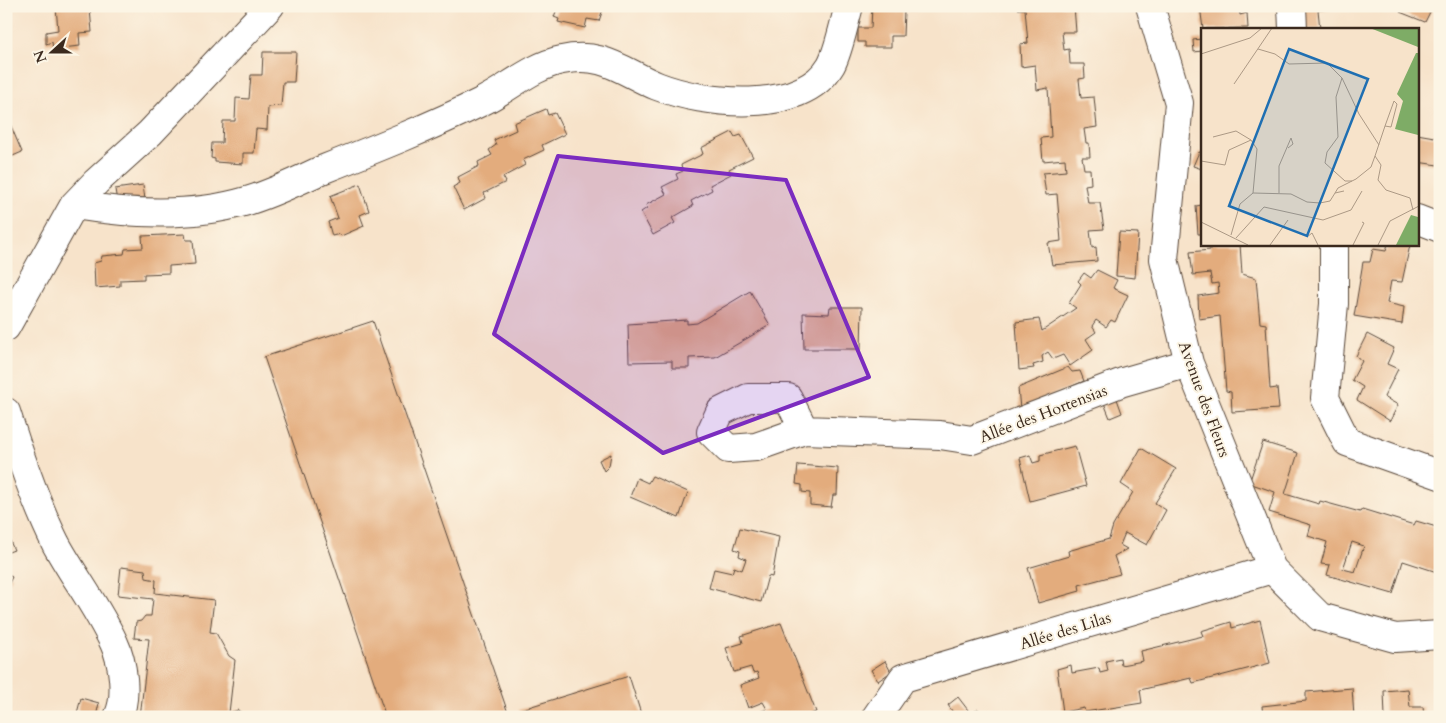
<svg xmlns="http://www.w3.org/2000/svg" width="1446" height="723" font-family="Cardo,serif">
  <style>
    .building { fill: #e3ac7d; fill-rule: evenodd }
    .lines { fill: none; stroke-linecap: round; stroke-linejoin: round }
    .minor-casing { stroke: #574638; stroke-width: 30 }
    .minor { stroke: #fff; stroke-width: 28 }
    .marked { fill: #7b2cbf; fill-opacity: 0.2; stroke: #7b2cbf; stroke-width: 4; stroke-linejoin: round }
    .labels { text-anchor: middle; stroke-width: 4; stroke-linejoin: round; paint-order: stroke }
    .street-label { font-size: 16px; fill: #3b2a1e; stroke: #fcf5e5 }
    .inset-road { fill: none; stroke: #ac9985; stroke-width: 1 }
    .view { fill: #1f6fb2; fill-opacity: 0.15; stroke: #1f6fb2; stroke-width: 2.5 }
    .inset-edge { fill: none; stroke: #3b2a1e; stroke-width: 2.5 }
  </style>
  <rect width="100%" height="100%" fill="#fcf5e5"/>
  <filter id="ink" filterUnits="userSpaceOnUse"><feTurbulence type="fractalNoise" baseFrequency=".02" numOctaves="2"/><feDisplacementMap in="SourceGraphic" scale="10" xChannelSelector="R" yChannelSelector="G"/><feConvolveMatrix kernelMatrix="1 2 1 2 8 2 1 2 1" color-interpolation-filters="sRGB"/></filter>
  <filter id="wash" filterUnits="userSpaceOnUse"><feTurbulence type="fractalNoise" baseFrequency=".0096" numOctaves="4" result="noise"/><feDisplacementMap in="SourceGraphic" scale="20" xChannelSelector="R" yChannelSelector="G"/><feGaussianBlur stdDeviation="1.12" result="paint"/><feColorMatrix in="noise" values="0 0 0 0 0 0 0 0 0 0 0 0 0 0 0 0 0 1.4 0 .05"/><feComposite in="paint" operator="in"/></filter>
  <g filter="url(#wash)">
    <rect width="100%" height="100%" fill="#f7e3ca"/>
    <g id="blocks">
      <path class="building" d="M99,6L90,9L92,32L79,33L80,46L53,49L52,42L46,44V32L58,30L56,7Z
        M558,6H604L599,21L587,19L585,28L558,22L559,19L554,17Z
        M872,6H916V11H904L903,36H891V47H865V42H858V28H871Z
        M1017,6H1074L1076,32H1062L1064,50L1069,49L1070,64H1084L1085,78L1079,79L1081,98L1094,97L1097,127L1084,129L1086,143H1089L1090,157H1082L1084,169H1090L1091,184L1085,185L1088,203H1100L1104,229L1090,230L1092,248L1096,247L1097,261L1052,265L1048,243L1061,241L1057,194L1046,195L1043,173L1066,171L1065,159L1043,161L1041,138L1051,137L1048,88L1037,90L1035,65L1021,67L1020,44L1028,43L1025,9H1018Z
        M1200,6H1239L1240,15L1247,13L1248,28L1203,29Z
        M1301,6H1331V9L1318,10L1320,29H1303Z
        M1403,6H1423L1431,10L1425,22L1400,12Z
        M1202,39V51L1194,52L1193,40Z
        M263,52H296L294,82H283L281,106L268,107L267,130L256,129L254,153H243V164L215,162V159L211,158L212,143H222L223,121H235L236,98L249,99L251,75H262Z
        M546,109L548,115L555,113L565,134L542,145L544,150L523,160L525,165L503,177L506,182L484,193L486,198L464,210L453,187L460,183L458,177L479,166L478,162L492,155L489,150L496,145L494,140L516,130L514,123Z
        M10,124L22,152L6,159V126Z
        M732,132L735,137L741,135L753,157L729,169L731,174L710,185L712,190L691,201L693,206L672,218L675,223L653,235L641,212L647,208L646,205L666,194L662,187L678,179L676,174L683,171L681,165L703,154L701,148Z
        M1417,134L1440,138L1438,165L1417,162Z
        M1199,152L1202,153V169L1193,166Z
        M360,184L369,211L360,215L364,226L341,236L340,234L332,236L328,222L338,218L330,196Z
        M143,185L145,199L117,202L115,189Z
        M1202,205V234H1198L1196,206Z
        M1119,232L1138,233L1135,278L1116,276Z
        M185,234L186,240H193L195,264L169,266V273L144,274V279L120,280V286L95,288L94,263L101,261L102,256L124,254L125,249L143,248L142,236Z
        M1210,244H1240L1242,274L1256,278L1260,323L1266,324L1270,389L1277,388L1279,409L1232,412L1231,392L1226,391L1220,316L1199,319L1198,296L1219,293L1218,283L1212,284L1210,273L1193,275L1190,252L1210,250Z
        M1388,244L1410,245L1402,282L1391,281L1387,303L1404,307L1402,324L1354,316L1363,262H1370L1373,249L1386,251Z
        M1097,270L1117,280L1113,288L1128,295L1115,322L1111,320L1106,327L1096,320L1092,326L1096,332L1086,339L1093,350L1070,366L1063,355L1053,359L1048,352L1042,356L1043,362L1033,365L1034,368L1019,370L1016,322L1039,319L1042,331L1076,308L1069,303L1081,284L1078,281L1084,273L1091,278Z
        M750,291L770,325L715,357L689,358V368H672V361L629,362L628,324L687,320V324L697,323Z
        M830,307H862L861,349H804L803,313L829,314Z
        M373,321L508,713L498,717H386L264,357Z
        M1367,334L1394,348L1387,364L1398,369L1384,397L1398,405L1390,421L1357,400L1363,387L1352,380L1362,361L1356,356Z
        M1068,367L1072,372L1080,371L1084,381L1020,409L1018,388Z
        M1117,399L1122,413L1110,418L1104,403Z
        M1263,442L1298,453L1285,494L1319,504L1320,501L1360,512L1362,509L1414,525L1416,521L1440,528V573L1403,561L1393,594L1327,575L1330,565L1321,564L1327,542L1308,536L1311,525L1269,512L1275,492L1249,483ZM1352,542L1364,546L1355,572L1343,569Z
        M1075,446L1086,486L1030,501L1020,458L1030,455L1033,463L1040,461V455Z
        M1141,448L1176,469L1155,503L1166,510L1147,545L1125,533L1120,545L1127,549L1114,556L1120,574L1079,585L1080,591L1038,603L1028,568L1069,556L1068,551L1109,539L1113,526L1133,492L1121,484Z
        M611,454L609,466L604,471L599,460Z
        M798,465L838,468L837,495H833L831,507L810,505V493L802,492V485L796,484Z
        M652,476L688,492L679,518L630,497L637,478L648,483Z
        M740,528L779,537L772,577L768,576L761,602L709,588L714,569L732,573L734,567L742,570L746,559L739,556L740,551L734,549Z
        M6,532L14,550L6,553Z
        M121,567L145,570L146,578L156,580L155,593L214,600L210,632L216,633L229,656L235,660L229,713L238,710L246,717H140L149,639L134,638L136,622L141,621L145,616H151L153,599L118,595Z
        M7,574L12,577L6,589V575Z
        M1260,620L1270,663L1193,683L1191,678L1140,690L1142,703L1085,712L1084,708L1063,712L1057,669L1071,665L1072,673L1099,668L1100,673L1108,671L1106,661L1120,658L1121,665L1143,661L1141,651L1203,636L1201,631L1231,622L1232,628Z
        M781,623L816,712L802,717H747L767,709L763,702L748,708L740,685L759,678L757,672L753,673L751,667L734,672L726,648L743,643L741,636Z
        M885,661L891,672L878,681L871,670Z
        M629,676L642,717H521L519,710Z
        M1352,688L1354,717H1263L1262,706L1306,701V692Z
        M1408,689L1410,707H1423L1424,717H1385L1384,691Z
        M958,697L971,714L978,709L983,717H956L948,705Z
        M81,698L99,703L96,717H76Z"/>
    </g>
  </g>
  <g filter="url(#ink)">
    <use href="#blocks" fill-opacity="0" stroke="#574638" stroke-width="1"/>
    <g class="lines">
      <g class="minor-casing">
        <path id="minor" d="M1150,6L1179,103L1164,259L1189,363L1272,569L1320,617L1395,638L1440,635
          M1292,6L1293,29
          M74,205L96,182L150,133L270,6
          M1417,219L1440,228
          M1334,244V304L1325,398L1347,442L1440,475
          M6,327L74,205C129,214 193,217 247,201C274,193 299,180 324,169C377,148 430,127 481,102C508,89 532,66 562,60C603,51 623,72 657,86C703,104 801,116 831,65C839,50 844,23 849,6
          M6,412C20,457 35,502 56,544C74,577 98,608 114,643C123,662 128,697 118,717
          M804,430L788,398H748L720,412L711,432L728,449L756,447L804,430L940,435L972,440L1123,382L1189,363
          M876,717L903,678L1272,569"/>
      </g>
      <use href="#minor" class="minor"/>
    </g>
  </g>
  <path class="marked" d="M558,156L786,180L869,377L663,453L494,334Z"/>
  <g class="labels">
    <g class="street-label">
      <text transform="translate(1205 399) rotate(70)" y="6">Avenue des Fleurs</text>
      <text transform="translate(1043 413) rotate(-21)" y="6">Allée des Hortensias</text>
      <text transform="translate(1065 630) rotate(-17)" y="6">Allée des Lilas</text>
    </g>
  </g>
  <g transform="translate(1201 28)">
    <rect width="218" height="218" fill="#f7e3ca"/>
    <path d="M169,0H217V19ZM215,25H217V107L194,101L202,73L196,66ZM210,187L217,189V217H195Z" fill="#7eac66"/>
    <path class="inset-road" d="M57,21L74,26L88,36L126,35L141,50L135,69L137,109L126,124L124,135L144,153H151M0,26L49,10L61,0M141,50L158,86L178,117M33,56L71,0M184,98L193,73L196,76L190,99L184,98L174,128L180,137L177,152L185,162L209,170L212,182M12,109L35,103L50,112L56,121L52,165M0,133L24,137L28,122L50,112M78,165V138L90,110L92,116L87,120M134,165L137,160L155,151L170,139L174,128M0,194L47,217M30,207L39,176L52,165L90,166L106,174L119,175L129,173L134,165L143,163M106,209L111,205L117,217M35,210L63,179L122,192L150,182L161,163M69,217L87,192M152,217L163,195L161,194M177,217L189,193L218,178"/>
    <path class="view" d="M88,21L167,51L106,208L28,178Z"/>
    <rect width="218" height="218" class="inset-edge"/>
  </g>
  <rect width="1446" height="723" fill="none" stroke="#fcf5e5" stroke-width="25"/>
  <g transform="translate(52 52) rotate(249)" stroke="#fcf5e5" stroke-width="4" paint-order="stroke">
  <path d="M0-4L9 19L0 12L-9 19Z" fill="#3b2a1e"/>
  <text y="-8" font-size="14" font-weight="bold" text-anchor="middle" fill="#3b2a1e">N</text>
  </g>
</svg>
